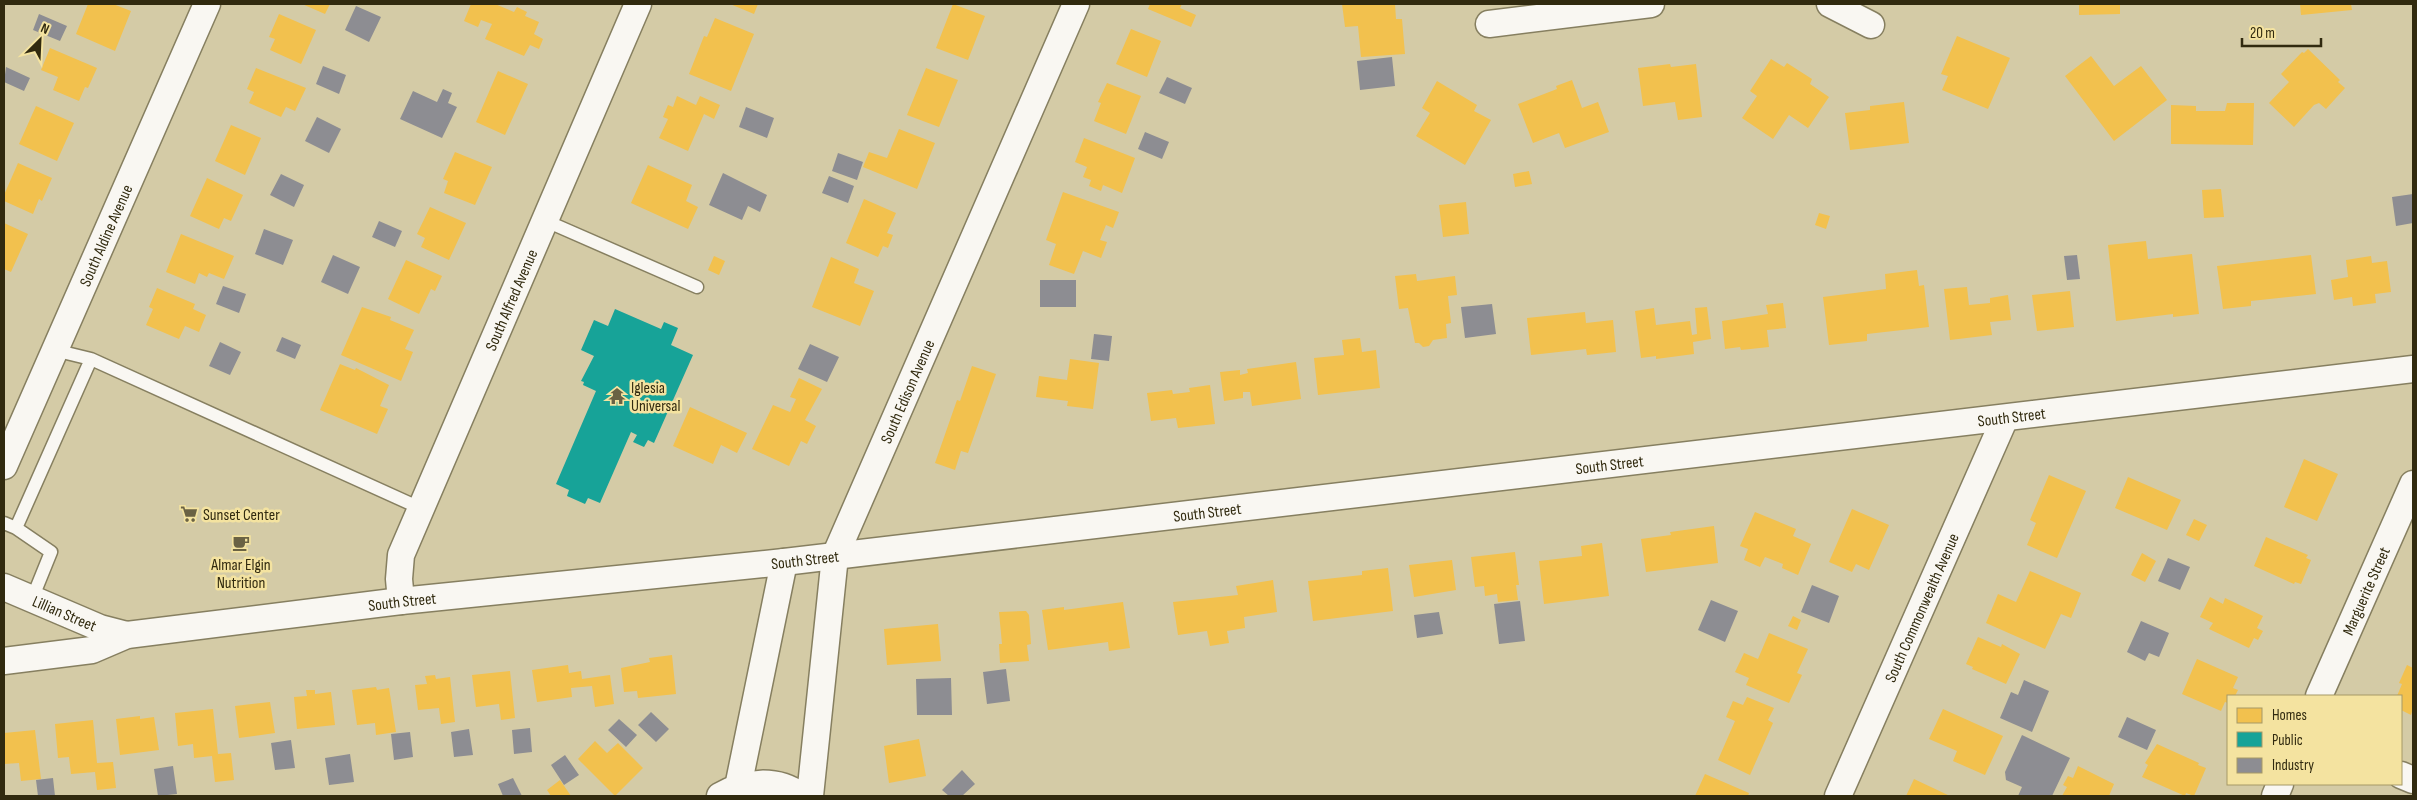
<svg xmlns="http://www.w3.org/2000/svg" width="2417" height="800" font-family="'Sofia Sans Condensed',sans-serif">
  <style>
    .homes { fill: #f2c14e }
    .public { fill: #17a398 }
    .industry { fill: #8d8d92 }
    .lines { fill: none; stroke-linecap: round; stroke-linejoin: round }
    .service-casing { stroke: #867f60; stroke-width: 15 }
    .minor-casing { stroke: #867f60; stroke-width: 29 }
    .service { stroke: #f9f7f2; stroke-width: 12 }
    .minor { stroke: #f9f7f2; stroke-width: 26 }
    .labels { text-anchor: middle; stroke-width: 5; stroke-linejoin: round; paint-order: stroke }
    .street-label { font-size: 16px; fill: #312a0f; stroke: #f4e3a0 }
    .poi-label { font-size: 16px; fill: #312a0f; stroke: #f4e3a0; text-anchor: start }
  </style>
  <rect width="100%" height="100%" fill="#d4cba6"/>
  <path class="homes" d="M88,4H113L131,11L115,51L76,34Z
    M302,4H330L325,14Z
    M471,4H495L514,12L517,7L527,12L525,16L539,22L534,34L543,39L539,49L530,45L524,56L485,39L492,24L481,20L478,27L464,21Z
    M730,4H758L754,14Z
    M953,4L985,16L968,60L936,48Z
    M1150,4H1182L1180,8L1196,15L1191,27L1148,9Z
    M1342,4H1395L1396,19H1402L1405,54L1361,57L1358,26L1345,27Z
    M2079,4H2120V14L2079,15Z
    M2300,4H2351L2352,10L2301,15Z
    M279,14L316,30L301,64L270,50L275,39L269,37Z
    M715,18L754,34L731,91L689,74L704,36L707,37Z
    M1131,29L1161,41L1147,77L1116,64Z
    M1957,36L2010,58L1988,109L1942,90L1948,76L1941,74Z
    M50,48L97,68L88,88L85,87L79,101L53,90L58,77L41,70Z
    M2308,49L2340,80L2338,82L2345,88L2326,109L2319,103L2314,105L2294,127L2269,103L2289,82L2281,74L2302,52L2304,53Z
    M2091,56L2114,86L2141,66L2167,100L2114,141L2065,76Z
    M1771,59L1784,67L1787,63L1812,79L1810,84L1829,97L1808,128L1789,115L1773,139L1742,118L1757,96L1750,91Z
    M1670,64L1671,67L1696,64L1702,117L1678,120L1675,102L1643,106L1638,68Z
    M256,68L306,88L295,111L286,107L281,117L249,103L254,92L247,89Z
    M926,68L958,80L939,127L907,115Z
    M498,71L528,84L505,135L476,122Z
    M1572,80L1582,108L1598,102L1609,132L1565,148L1559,133L1533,143L1518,104L1557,89L1556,86Z
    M1437,81L1477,105L1474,111L1491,120L1465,165L1416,136L1430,113L1422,108Z
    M1107,83L1141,96L1126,134L1094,121L1101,103L1098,102Z
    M677,96L696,105L700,96L720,105L714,119L704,114L688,151L659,138L668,119L663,117L668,105L673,107Z
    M1904,102L1909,143L1850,150L1845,113L1870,110V106Z
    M2227,103H2254L2253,145L2171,144V105L2196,106V111H2225Z
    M36,106L74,123L57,161L19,144Z
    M231,125L261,138L245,175L215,161Z
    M899,129L935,143L917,189L863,167L869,152L887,158Z
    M1084,138L1135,158L1122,193L1103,185L1101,191L1089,186L1091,180L1083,177L1087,167L1075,162Z
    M455,152L492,167L475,205L444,193L448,181L443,179Z
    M18,163L52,178L42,201L39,199L33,214L4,201V195Z
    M648,165L692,185L686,201L698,207L688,229L631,203Z
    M1529,171L1532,184L1515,187L1513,174Z
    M207,178L243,195L231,221L224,218L219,229L190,216Z
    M2221,189L2224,217L2204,218L2202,190Z
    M1063,192L1119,212L1113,228L1106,225L1100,240L1107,242L1101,258L1083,251L1074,274L1049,265L1056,244L1046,240Z
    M864,199L896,213L887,233L893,235L888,248L883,246L878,257L846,243Z
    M1466,202L1469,234L1443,237L1439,205Z
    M430,207L466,223L449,260L421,247L425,238L417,234Z
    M1819,213L1830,216L1826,229L1815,225Z
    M4,223L28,234L11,272L4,269Z
    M181,234L234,256L224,279L209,273L207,277L199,273L195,284L166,272Z
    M2146,241L2148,259L2192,254L2199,314L2173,317V314L2116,321L2108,245Z
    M2311,255L2316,294L2251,301V306L2223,309L2217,266Z
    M714,256L725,261L719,275L708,270Z
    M2371,256L2372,263L2387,261L2391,292L2375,294L2376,303L2353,306L2352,297L2334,300L2331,280L2348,277L2346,260Z
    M831,257L859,269L854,283L874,291L860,326L812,307Z
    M406,260L442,276L435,291L431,289L419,314L388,299Z
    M1917,270L1919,286L1924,285L1929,327L1867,334V341L1829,345L1823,297L1886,289L1885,274Z
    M1416,274L1417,281L1455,276L1457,295L1448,296L1451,323L1446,324L1447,338L1433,340L1429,346L1423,347L1419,343H1415L1408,308L1399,309L1395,276Z
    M1967,287L1969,305L1990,303V298L2008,295L2011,320L1990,322L1992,335L1950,340L1944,289Z
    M157,288L195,304L193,309L206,315L199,332L185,326L179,339L146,325L153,309L149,307Z
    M2070,291L2074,327L2037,331L2032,295Z
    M1783,303L1786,328L1767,330L1769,347L1741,350L1740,347L1725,349L1722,321L1768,314L1766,305Z
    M362,307L391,317L390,320L414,330L405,349L413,352L401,381L341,355Z
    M1707,307L1711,339L1693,342L1694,354L1656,359V356L1641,358L1635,311L1654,308L1656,325L1690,321L1692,335L1697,334L1695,308Z
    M1585,312L1586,323L1613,320L1616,352L1587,355L1586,349L1531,355L1527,318Z
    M1360,338L1362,352L1376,350L1380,388L1318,395L1314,358L1344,355L1342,340Z
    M1070,359L1099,363L1093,409L1067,406L1068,401L1036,397L1039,376L1067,380Z
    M1296,362L1301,399L1252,406L1250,392H1243V398L1224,401L1220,372L1240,370V375L1248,373L1247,369Z
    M340,364L355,370L356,368L389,385L380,406L388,409L377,434L320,410Z
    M972,366L996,374L968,453L961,451L955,470L935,463L957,400L960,401Z
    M799,378L822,389L805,420L816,426L807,444L801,441L789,466L752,449L773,405L790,412L796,399L790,397Z
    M1210,385L1215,424L1178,428L1176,418L1151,421L1147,393L1172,390L1173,394L1190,392L1189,388Z
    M690,407L747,433L737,453L721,445L713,464L673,446Z
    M2304,459L2338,474L2317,521L2284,507Z
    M2049,475L2086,491L2057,558L2027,545L2036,523L2030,520Z
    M2128,477L2181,500L2167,530L2115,508Z
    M1852,509L1889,525L1869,570L1856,564L1852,572L1829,562Z
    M1755,512L1796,529L1793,536L1811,544L1798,575L1782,568L1783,564L1765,557L1760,567L1744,560L1748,549L1740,546Z
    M2194,519L2207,525L2199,541L2186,535Z
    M1714,526L1718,563L1646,572L1641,539L1671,535L1670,532Z
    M2266,537L2308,555L2306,558L2311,560L2301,584L2295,582L2294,584L2254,566Z
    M1602,543L1609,596L1544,604L1539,561L1582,556L1581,546Z
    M1515,552L1519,585H1516L1518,600L1498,602L1497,594L1485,596L1484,586L1475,587L1471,557Z
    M2142,553L2156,561L2145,582L2131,575Z
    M1452,560L1456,590L1414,597L1409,565Z
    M1388,568L1393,611L1313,621L1308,581L1362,575V571Z
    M2030,571L2081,593L2071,618L2061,614L2045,649L1986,623L1998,594L2016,602Z
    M1273,580L1277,612L1244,617L1245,628L1227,631L1229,643L1210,646L1207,631L1178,635L1173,602L1238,595L1236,586Z
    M2210,597L2223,604L2225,598L2263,616L2257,628L2263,631L2258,640L2254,638L2249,648L2209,629L2213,623L2200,617Z
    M1123,602L1130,648L1109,651L1108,642L1048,650L1042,610L1064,607V610Z
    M1026,611L1029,615L1031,644L1027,645L1029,661L1000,663L999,644H1002L999,612Z
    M1793,616L1801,620L1797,630L1788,626Z
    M938,624L941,661L887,665L884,629Z
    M1769,633L1808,649L1797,673L1802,675L1789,703L1746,685L1749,678L1735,672L1744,653L1758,659Z
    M1978,637L2001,647L2002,644L2020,654L2006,684L1972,669L1973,667L1966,664Z
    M672,655L676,694L638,698L637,691L624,692L621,668L650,662L649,658Z
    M2197,659L2238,677L2233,688L2238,690L2235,696H2228V703L2225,702L2221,711L2182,694Z
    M568,665L569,673L581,671L582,679L610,675L614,704L595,707L592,686L571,688L572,697L537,702L532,670Z
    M2407,665L2413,668V708L2411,715L2401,710V696H2397L2402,684L2399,683Z
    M510,671L515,718L501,720L499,704L476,707L472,675Z
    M435,675L436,679L450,677L455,722L441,724L439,708L418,710L415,685L427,684L425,676Z
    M376,687L377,690L389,688L396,732L376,735L375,723L357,725L352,690Z
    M306,690H315V694L331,692L335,725L297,729L294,697L307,696Z
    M1747,697L1774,708L1768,720L1773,723L1750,775L1718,760L1735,721L1726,717L1733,701L1743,705Z
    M270,702L275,733L239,738L235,706Z
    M213,709L218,754L231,753L234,780L215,782L212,756L194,758L193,744L178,746L175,713Z
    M1943,709L2003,736L1985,775L1953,761L1957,751L1929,739Z
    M140,716V719L154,717L159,750L120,755L116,719Z
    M93,720L97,763L113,762L116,788L97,790L95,772L71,774L69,757L58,758L55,724Z
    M35,730L41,779L21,781L19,763L4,764V733Z
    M919,739L926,776L889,783L884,746Z
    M595,741L607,753L618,743L643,768L615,796L578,759Z
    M2157,744L2199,763L2198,765L2206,768L2194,796L2186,793L2185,796L2142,777L2148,765L2145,763Z
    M2078,766L2114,784L2109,796H2062L2067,787L2063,785L2068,776L2073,778Z
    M1705,774L1749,793L1748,796H1695Z
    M1914,779L1950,796H1906Z
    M560,780L571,796H551L547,790Z"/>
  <path class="public" d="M615,309L661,329L664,322L678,328L671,345L693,355L654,443L648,440L644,447L633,442L637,435L631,432L600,503L588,498L585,504L567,496L569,490L556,484L596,391L583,385L584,382L581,381L594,356L581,350L594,320L608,326Z"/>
  <path class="industry" d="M356,6L381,17L369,42L345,30Z
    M39,14L67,26L60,41L33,30Z
    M1392,57L1395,86L1360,90L1357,61Z
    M323,66L346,75L339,94L316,84Z
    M6,67L30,78L24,91L4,82Z
    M1167,77L1192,88L1185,104L1159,93Z
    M443,89L452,93L448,103L457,107L442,138L400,119L413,91L437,102Z
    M746,107L774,118L767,138L739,127Z
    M317,117L341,129L329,153L305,141Z
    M1145,132L1169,142L1162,159L1138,149Z
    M838,153L863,162L857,180L832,171Z
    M723,173L767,195L760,212L748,206L742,220L709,205Z
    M281,174L304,185L294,207L270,195Z
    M829,176L854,186L848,203L822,193Z
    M2413,194V223L2396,226L2392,197Z
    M379,221L402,231L395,247L372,237Z
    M264,229L293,240L283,265L255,254Z
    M333,255L360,267L348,294L321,282Z
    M2077,255L2080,279L2067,280L2064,256Z
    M1040,280H1076V307H1040Z
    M223,286L246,294L239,313L216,304Z
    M1492,304L1496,334L1465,338L1461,307Z
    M1094,334L1112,336L1109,361L1091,359Z
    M282,337L301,345L295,359L276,351Z
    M220,342L241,352L230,375L209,366Z
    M810,344L839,357L827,382L798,369Z
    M2168,558L2190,567L2180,590L2158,581Z
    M1812,585L1839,596L1829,623L1801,612Z
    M1711,600L1738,611L1725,642L1698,630Z
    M1520,601L1525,641L1499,644L1494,604Z
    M1439,612L1443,634L1417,638L1414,615Z
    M2141,621L2169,633L2159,657L2149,653L2145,661L2127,652Z
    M1006,669L1010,701L987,704L983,672Z
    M951,678L952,715H917L916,679Z
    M2024,680L2049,691L2032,732L2000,718L2011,692L2018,695Z
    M651,712L669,729L656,742L638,725Z
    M2127,717L2156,730L2147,750L2118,737Z
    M619,719L637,735L626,747L608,730Z
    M530,728L532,752L514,754L512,730Z
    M469,729L473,755L454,757L451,732Z
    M410,732L413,757L394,760L391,734Z
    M2022,735L2070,758L2052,796H2018L2022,787L2006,780L2005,772Z
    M291,740L295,768L275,770L271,743Z
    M350,754L354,782L329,785L325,758Z
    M565,755L579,775L564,785L551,765Z
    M173,766L177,794L158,796L154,769Z
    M962,770L975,784L962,796H949L942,790Z
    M53,778L55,796H38L36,780Z
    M513,778L522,796H503L498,784Z"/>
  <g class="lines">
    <g class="service-casing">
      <path id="service" d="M546,221L697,287
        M54,350L91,359L420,508
        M4,523L16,528
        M32,599L51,552L16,528L91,359"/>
    </g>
    <g class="minor-casing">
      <g id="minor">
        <path d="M1830,4L1871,25"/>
        <path d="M1489,24L1651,4"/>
        <path id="s1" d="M4,466L207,4"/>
        <path id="s2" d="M4,587L100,628L127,635"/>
        <path id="s3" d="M401,601L399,579L401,555L638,4"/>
        <path id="s4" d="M4,661L92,650L127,635L401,601L784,562L2413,369"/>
        <path id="s5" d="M2319,696L2413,484"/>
        <path d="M2401,775L2413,780"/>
        <path d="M738,787L784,562"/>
        <path d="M720,796C745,781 777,778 801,796"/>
        <path id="s6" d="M810,796L835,556L1076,4"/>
        <path id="s7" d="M1838,796L2005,418"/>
        <path d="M2275,796L2280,784"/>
      </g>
    </g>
    <use href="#service" class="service"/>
    <use href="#minor" class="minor"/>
  </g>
  <defs>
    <g id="temple-bare" transform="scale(1.35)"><path d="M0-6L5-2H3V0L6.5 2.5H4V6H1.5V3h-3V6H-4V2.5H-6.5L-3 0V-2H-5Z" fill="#6a6244" stroke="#f4e3a0" stroke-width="2.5" paint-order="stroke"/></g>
    <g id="supermarket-bare" transform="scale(1.35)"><path d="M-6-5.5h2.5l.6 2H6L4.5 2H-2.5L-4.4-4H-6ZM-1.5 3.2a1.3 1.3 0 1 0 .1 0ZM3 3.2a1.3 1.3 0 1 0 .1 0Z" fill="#6a6244" stroke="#f4e3a0" stroke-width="2.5" paint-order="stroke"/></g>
    <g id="cafe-bare" transform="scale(1.35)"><path d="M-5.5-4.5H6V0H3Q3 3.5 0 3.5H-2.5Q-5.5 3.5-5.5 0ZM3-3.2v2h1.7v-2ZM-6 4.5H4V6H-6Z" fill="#6a6244" stroke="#f4e3a0" stroke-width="2.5" paint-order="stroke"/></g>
  </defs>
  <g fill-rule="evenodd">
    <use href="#temple-bare" x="617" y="396"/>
    <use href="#supermarket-bare" x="189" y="514"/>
    <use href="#cafe-bare" x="241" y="543"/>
  </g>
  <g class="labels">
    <g class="street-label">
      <text dy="6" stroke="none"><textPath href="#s1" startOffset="252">South Aldine Avenue</textPath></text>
      <text dy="6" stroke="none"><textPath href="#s3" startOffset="324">South Alfred Avenue</textPath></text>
      <text dy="6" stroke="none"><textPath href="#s6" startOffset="421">South Edison Avenue</textPath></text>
      <text dy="6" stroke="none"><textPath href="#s4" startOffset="2024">South Street</textPath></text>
      <text dy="6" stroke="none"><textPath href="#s4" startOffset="1619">South Street</textPath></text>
      <text dy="6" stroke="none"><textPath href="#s4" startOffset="1214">South Street</textPath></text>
      <text dy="6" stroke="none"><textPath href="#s4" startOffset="809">South Street</textPath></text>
      <text dy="6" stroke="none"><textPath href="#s5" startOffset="115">Marguerite Street</textPath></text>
      <text dy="6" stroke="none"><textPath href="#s4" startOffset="404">South Street</textPath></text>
      <text dy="6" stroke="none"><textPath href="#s7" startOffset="206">South Commonwealth Avenue</textPath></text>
      <text dy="6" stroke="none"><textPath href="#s2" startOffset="66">Lillian Street</textPath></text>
    </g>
    <g class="poi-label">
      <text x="631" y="393">Iglesia<tspan x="631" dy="18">Universal</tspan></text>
      <text x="203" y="520">Sunset Center</text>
      <text x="241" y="570" text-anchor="middle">Almar Elgin<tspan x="241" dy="18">Nutrition</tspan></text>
    </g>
  </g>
  <rect width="2417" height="800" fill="none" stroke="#312a0f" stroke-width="10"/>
  <rect x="2227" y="695" width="175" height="90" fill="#f4e3a0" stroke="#a69966"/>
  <rect x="2237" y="708" width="25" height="15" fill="#f2c14e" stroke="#a69966"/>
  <text x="2272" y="720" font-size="15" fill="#312a0f">Homes</text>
  <rect x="2237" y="732" width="25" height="15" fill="#17a398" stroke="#a69966"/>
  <text x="2272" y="745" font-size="15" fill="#312a0f">Public</text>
  <rect x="2237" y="758" width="25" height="15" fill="#8d8d92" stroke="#a69966"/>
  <text x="2272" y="770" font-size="15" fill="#312a0f">Industry</text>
  <g transform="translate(40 40) rotate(24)" stroke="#f4e3a0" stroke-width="4" paint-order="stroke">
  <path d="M0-4L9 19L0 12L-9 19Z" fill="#312a0f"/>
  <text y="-8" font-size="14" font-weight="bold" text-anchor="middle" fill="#312a0f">N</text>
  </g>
  <path d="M2242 38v8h79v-8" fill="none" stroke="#312a0f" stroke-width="2.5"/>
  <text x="2250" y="38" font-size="15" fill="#312a0f" stroke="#f4e3a0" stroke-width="4" paint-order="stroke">20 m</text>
</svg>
